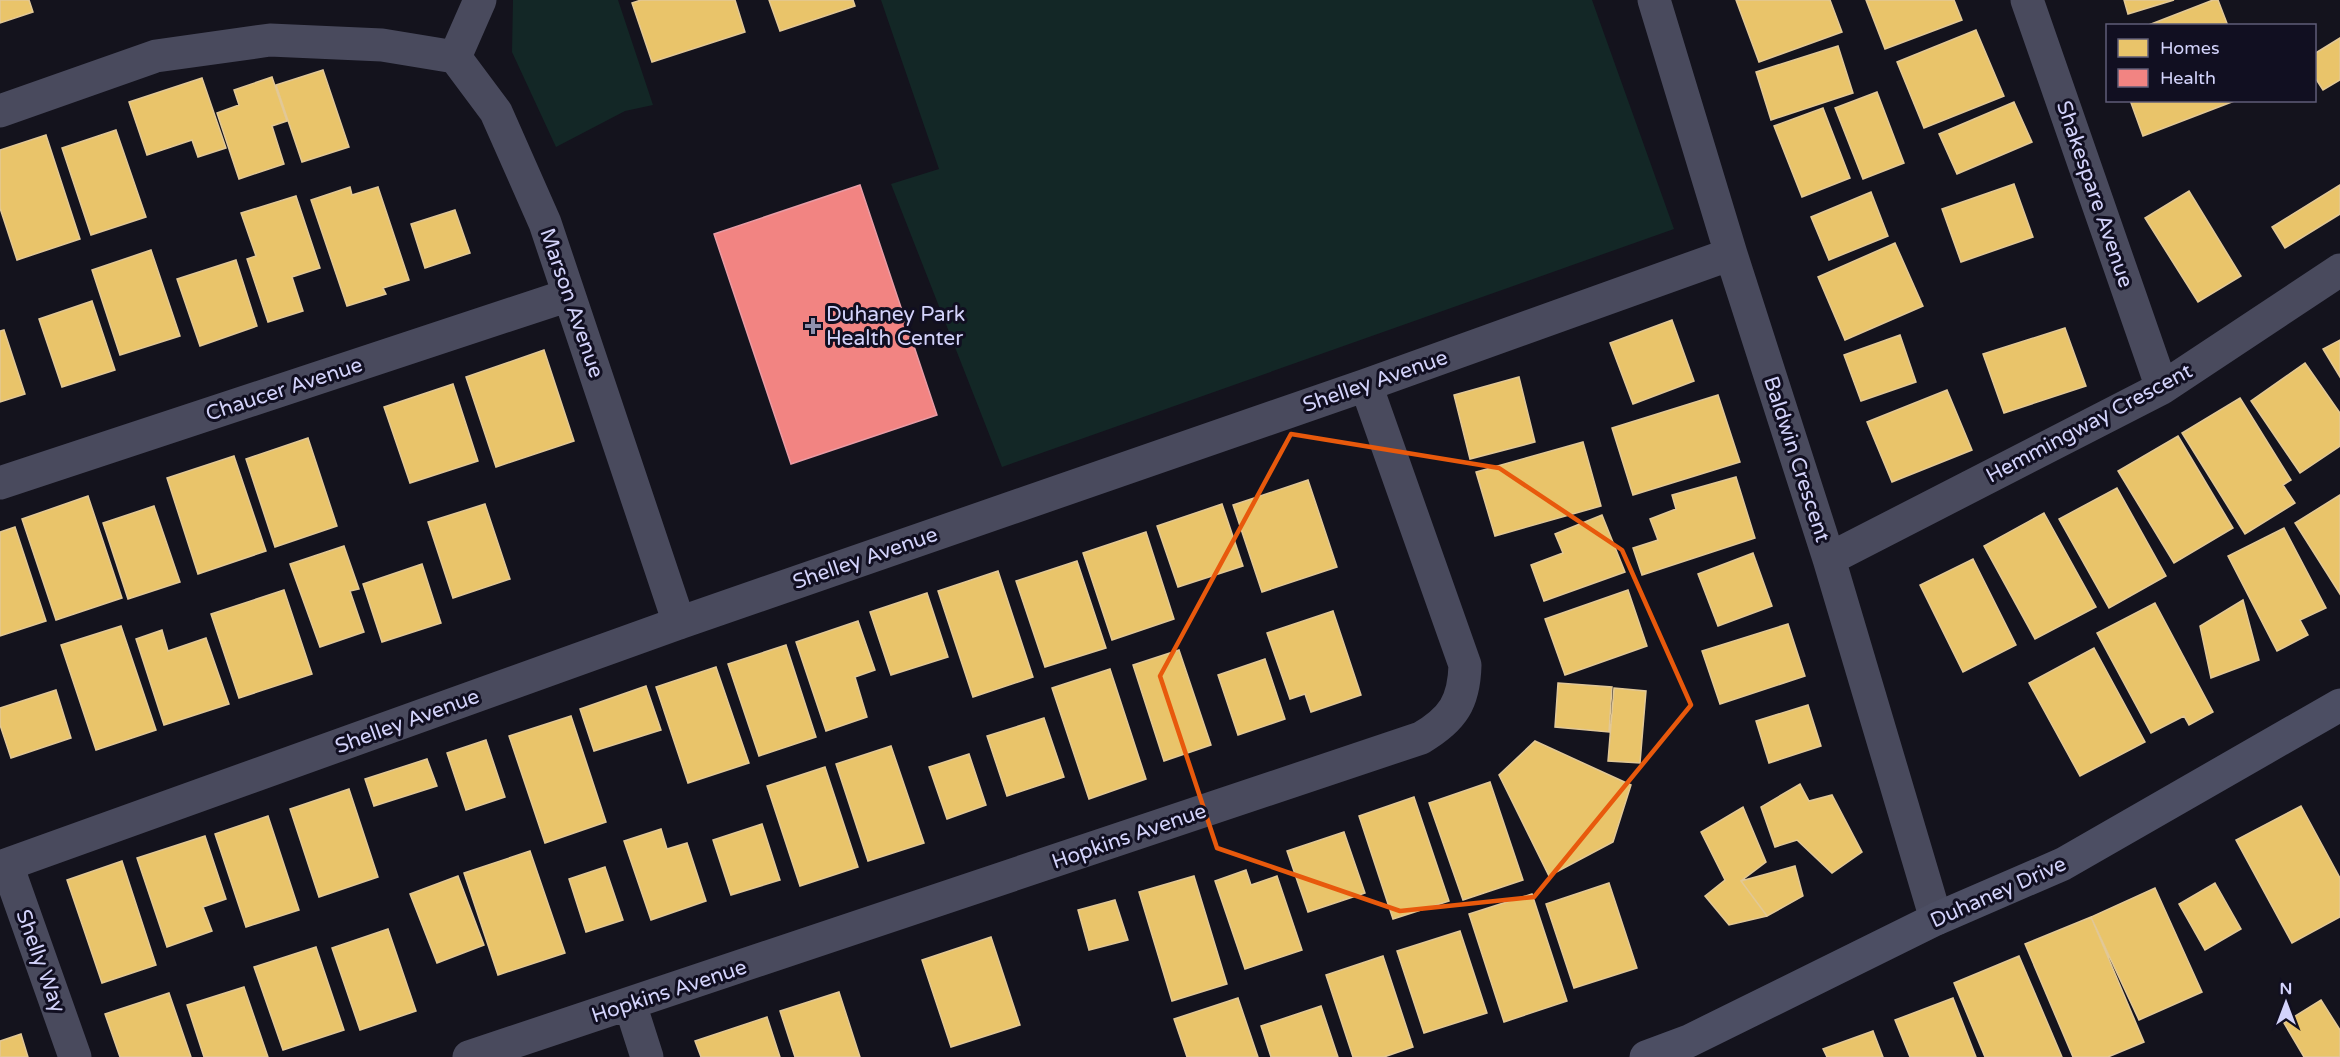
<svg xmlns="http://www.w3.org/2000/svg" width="2340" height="1057" font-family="'Varela Round',sans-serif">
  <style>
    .green { fill: #132726 }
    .homes { fill: #e9c46a; stroke: #e2c896; stroke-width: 1.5 }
    .health { fill: #f28482; stroke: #e99ca6; stroke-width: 1.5 }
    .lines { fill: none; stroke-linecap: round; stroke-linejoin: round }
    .street { stroke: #494a5d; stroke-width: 33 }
    .secondary { stroke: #4c4e63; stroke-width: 33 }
    .marked { fill: none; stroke: #e8590c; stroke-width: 4.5; stroke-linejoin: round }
    .poi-dot { fill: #9090ad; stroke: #110f21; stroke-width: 2 }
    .labels { text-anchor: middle; stroke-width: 6; stroke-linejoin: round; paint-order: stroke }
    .street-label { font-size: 21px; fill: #d3d3fb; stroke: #110f21 }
    .poi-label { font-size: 21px; fill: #d3d3fb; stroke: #110f21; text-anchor: start }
  </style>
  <rect width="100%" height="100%" fill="#14131d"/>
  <path class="green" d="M513,0H618L653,105L625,111L556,147L512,52Z
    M881,0H1592L1674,229L1002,467L891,184L939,169Z"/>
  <path class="homes" d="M0,0H29L33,12L0,23Z
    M641,0H735L745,32L652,62L632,3Z
    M769,0H853L855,6L780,31Z
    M1736,0H1830L1842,32L1759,62Z
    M1866,0H1954L1962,20L1885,49Z
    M2124,0H2174L2128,14Z
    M2213,0H2218L2228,26H2146Z
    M1976,30L2004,96L1924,128L1897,62Z
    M2340,38V80L2323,90L2314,76V54Z
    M1838,46L1853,93L1771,120L1756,72Z
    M323,70L349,147L302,162L276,85Z
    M272,77L287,121L272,126L284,164L239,179L217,113L239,105L234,90Z
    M202,78L226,148L198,157L192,140L147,155L129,102Z
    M1877,92L1904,163L1863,179L1835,108Z
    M2130,100H2237L2143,136Z
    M2014,102L2032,142L1957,174L1939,134Z
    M1823,108L1850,178L1802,197L1774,126Z
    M116,130L146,217L91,235L62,148Z
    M46,135L80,239L17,260L0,208V150Z
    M2014,184L2033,237L1961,262L1942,209Z
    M2340,185V214L2285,248L2272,227Z
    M350,187L352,195L378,187L409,280L383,288L386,294L347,306L311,200Z
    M2189,191L2241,276L2198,302L2145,218Z
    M1871,192L1888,236L1829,260L1811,217Z
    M296,196L320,268L292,277L303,311L268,322L247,259L256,256L241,213Z
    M455,210L470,253L425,268L411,224Z
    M1895,243L1923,306L1845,340L1818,277Z
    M151,250L180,336L120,355L92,270Z
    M236,260L257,326L200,346L177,279Z
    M92,301L115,370L62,387L39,319Z
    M1672,320L1694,381L1633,404L1610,343Z
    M2065,328L2086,386L2004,413L1983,354Z
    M4,330L25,394L0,402V331Z
    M1900,335L1916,382L1861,401L1844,355Z
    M2340,340V377L2323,349Z
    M544,350L574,441L496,467L466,377Z
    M2305,363L2340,413V446L2300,473L2251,401Z
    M1519,377L1535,442L1470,459L1454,395Z
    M453,384L478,461L410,483L384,407Z
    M1947,390L1972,450L1892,482L1867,422Z
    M1718,395L1740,462L1633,495L1612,428Z
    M2240,398L2291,480L2283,485L2295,503L2245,534L2182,433Z
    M2178,436L2233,528L2174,563L2118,471Z
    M308,438L337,526L275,547L246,459Z
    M1583,442L1601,506L1495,536L1476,472Z
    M234,456L266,551L198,574L167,478Z
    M1736,477L1755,538L1642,575L1633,548L1658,540L1650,519L1676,509L1672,495Z
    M1308,480L1337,567L1262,592L1233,505Z
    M2117,488L2166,576L2109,608L2059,519Z
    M2340,495V594L2295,523Z
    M88,496L122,598L56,620L22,519Z
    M485,504L510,579L453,598L428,522Z
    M1222,504L1243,566L1178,587L1157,526Z
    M154,506L180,582L128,599L103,523Z
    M2044,513L2096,607L2035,639L1984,546Z
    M1602,515L1625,572L1544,601L1531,565L1563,553L1555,534Z
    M15,527L46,621L0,636V532Z
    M2284,528L2326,608L2300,620L2308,635L2277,651L2228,556Z
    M1146,532L1174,619L1112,640L1083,553Z
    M344,546L359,589L350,591L364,632L320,647L290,564Z
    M1753,553L1772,606L1718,626L1698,574Z
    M1973,559L2016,645L1963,672L1920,585Z
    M1077,561L1106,648L1045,667L1016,581Z
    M422,564L441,623L382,642L363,584Z
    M998,571L1033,677L973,697L938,591Z
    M284,590L312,674L239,698L211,614Z
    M1628,590L1647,646L1565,675L1545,619Z
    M927,593L948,657L891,675L870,612Z
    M2243,600L2259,660L2211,678L2200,626Z
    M2155,603L2213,712L2189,725L2184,716L2151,733L2097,633Z
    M1333,611L1361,695L1311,712L1305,694L1290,699L1267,633Z
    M858,621L875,670L855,677L867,717L826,731L796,642Z
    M1788,624L1805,676L1720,704L1702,651Z
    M121,626L156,730L96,750L61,645Z
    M162,630L168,651L206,638L229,704L164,725L136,639Z
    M786,645L816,737L759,756L728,664Z
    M2094,648L2145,742L2080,776L2029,683Z
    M1179,650L1211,745L1164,761L1133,665Z
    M1265,659L1285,719L1238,735L1218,675Z
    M716,667L749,763L688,783L656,687Z
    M1110,669L1146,779L1089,799L1052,688Z
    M1558,683L1612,687L1609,732L1555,727Z
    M646,686L661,730L594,751L580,709Z
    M1614,688L1646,691L1640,763L1608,761Z
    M56,690L71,738L11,758L0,725V708Z
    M1808,705L1821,746L1769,763L1756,721Z
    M571,716L606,822L545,843L509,736Z
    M1044,718L1064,777L1007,796L987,736Z
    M486,740L505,797L466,810L447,753Z
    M1535,741L1631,785L1613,842L1549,876L1499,775Z
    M891,746L924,843L868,861L836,764Z
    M969,754L986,805L947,819L929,767Z
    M427,759L437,786L374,806L365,779Z
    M825,767L858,867L800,886L767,786Z
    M1490,782L1523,880L1463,900L1429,803Z
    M1800,784L1809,801L1832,795L1862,852L1832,873L1797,840L1775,847L1761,807Z
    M349,789L378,877L319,897L290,809Z
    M1414,797L1449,901L1393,919L1359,816Z
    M2301,806L2340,878V917L2292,943L2236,840Z
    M1743,807L1766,862L1741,881L1767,916L1729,925L1705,896L1725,880L1701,832Z
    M268,816L299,910L246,927L215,834Z
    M762,824L780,880L731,895L713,840Z
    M661,829L667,849L687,843L706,901L651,920L624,841Z
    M1344,832L1365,893L1308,912L1287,851Z
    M205,836L226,899L203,907L212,931L167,947L137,858Z
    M530,851L565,953L498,975L464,873Z
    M122,861L156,965L102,983L67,880Z
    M1795,866L1803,896L1767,916L1741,881Z
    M605,867L623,920L586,932L569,879Z
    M1246,870L1251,885L1277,876L1302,950L1245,969L1215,881Z
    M458,876L484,945L437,963L410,894Z
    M1194,876L1227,984L1172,1001L1139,892Z
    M1609,883L1637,968L1574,988L1546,904Z
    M2215,883L2241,929L2205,950L2179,904Z
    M2155,888L2202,992L2139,1020L2091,917Z
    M1532,894L1567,1001L1504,1022L1469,914Z
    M1115,900L1128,940L1089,950L1078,910Z
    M2091,917L2144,1042L2108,1057H2073L2025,944Z
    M388,929L416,1011L360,1030L332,948Z
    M1460,931L1487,1013L1424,1033L1397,951Z
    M991,937L1020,1025L951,1047L922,960Z
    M316,947L344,1030L283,1050L254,967Z
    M1383,956L1413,1047L1384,1057H1353L1326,975Z
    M2019,956L2062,1057H1985L1954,983Z
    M244,987L268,1057H204L187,1005Z
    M839,992L860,1057H795L780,1011Z
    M169,993L191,1057H120L105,1014Z
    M1238,998L1258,1057H1187L1174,1019Z
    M1953,998L1976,1057H1910L1895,1020Z
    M2321,1000L2340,1030V1057H2304L2284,1023Z
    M1321,1006L1338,1057H1271L1261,1026Z
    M767,1017L780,1057H701L695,1041Z
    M1873,1031L1883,1057H1827L1823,1049Z
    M21,1034L28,1057H0V1041Z"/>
  <path class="health" d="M860,185L937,415L791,464L714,234Z"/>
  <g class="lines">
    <path class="street" d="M480,0L455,57L496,112L545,223L679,623
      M1654,0L1731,254L1829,559L1936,919
      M2027,0L2162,388
      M0,111L156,56L270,40L382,45L455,57
      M0,483L569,295
      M1829,559L2162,388L2340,270
      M7,865L75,1057
      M0,867L679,623L1366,385L1731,254
      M630,1004L647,1057
      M469,1057L1421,738C1453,719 1464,702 1465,665L1366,385"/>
    <path class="secondary" d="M1646,1057L1689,1041L1936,919L2063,864L2340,705"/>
  </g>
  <path class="marked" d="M1291,434L1499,468L1622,550L1691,705L1534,897L1400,911L1217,848L1160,676Z"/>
  <path class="poi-dot" d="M810 317h6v6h6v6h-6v6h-6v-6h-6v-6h6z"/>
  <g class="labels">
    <g class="street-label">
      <text transform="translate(2095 194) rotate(71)" y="7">Shakespare Avenue</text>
      <text transform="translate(572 303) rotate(71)" y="7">Marson Avenue</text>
      <text transform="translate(1375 381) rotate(-19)" y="7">Shelley Avenue</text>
      <text transform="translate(284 389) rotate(-18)" y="7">Chaucer Avenue</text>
      <text transform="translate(2089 423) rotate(-28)" y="7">Hemmingway Crescent</text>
      <text transform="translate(1797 459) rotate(72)" y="7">Baldwin Crescent</text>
      <text transform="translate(865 558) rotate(-19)" y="7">Shelley Avenue</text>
      <text transform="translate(407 721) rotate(-20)" y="7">Shelley Avenue</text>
      <text transform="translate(1129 836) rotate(-19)" y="7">Hopkins Avenue</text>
      <text transform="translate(1998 892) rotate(-24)" y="7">Duhaney Drive</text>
      <text transform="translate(41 961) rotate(70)" y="7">Shelly Way</text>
      <text transform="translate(669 991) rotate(-18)" y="7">Hopkins Avenue</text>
    </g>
    <g class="poi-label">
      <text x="826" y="321">Duhaney Park<tspan x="826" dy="24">Health Center</tspan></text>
    </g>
  </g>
  <rect x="2106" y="24" width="210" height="78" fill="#110f21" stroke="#5f5d78" stroke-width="1.5"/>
  <rect x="2118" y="39" width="30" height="18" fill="#e9c46a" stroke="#5f5d78" stroke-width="1.5"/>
  <text x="2160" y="54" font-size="18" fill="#d3d3fb">Homes</text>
  <rect x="2118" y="69" width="30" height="18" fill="#f28482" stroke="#5f5d78" stroke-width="1.5"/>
  <text x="2160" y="84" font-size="18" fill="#d3d3fb">Health</text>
  <g transform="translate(2286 1003)" stroke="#110f21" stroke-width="4.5" paint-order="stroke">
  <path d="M0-4.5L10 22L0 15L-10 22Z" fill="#d3d3fb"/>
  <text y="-9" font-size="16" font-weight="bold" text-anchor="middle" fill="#d3d3fb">N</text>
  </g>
</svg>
